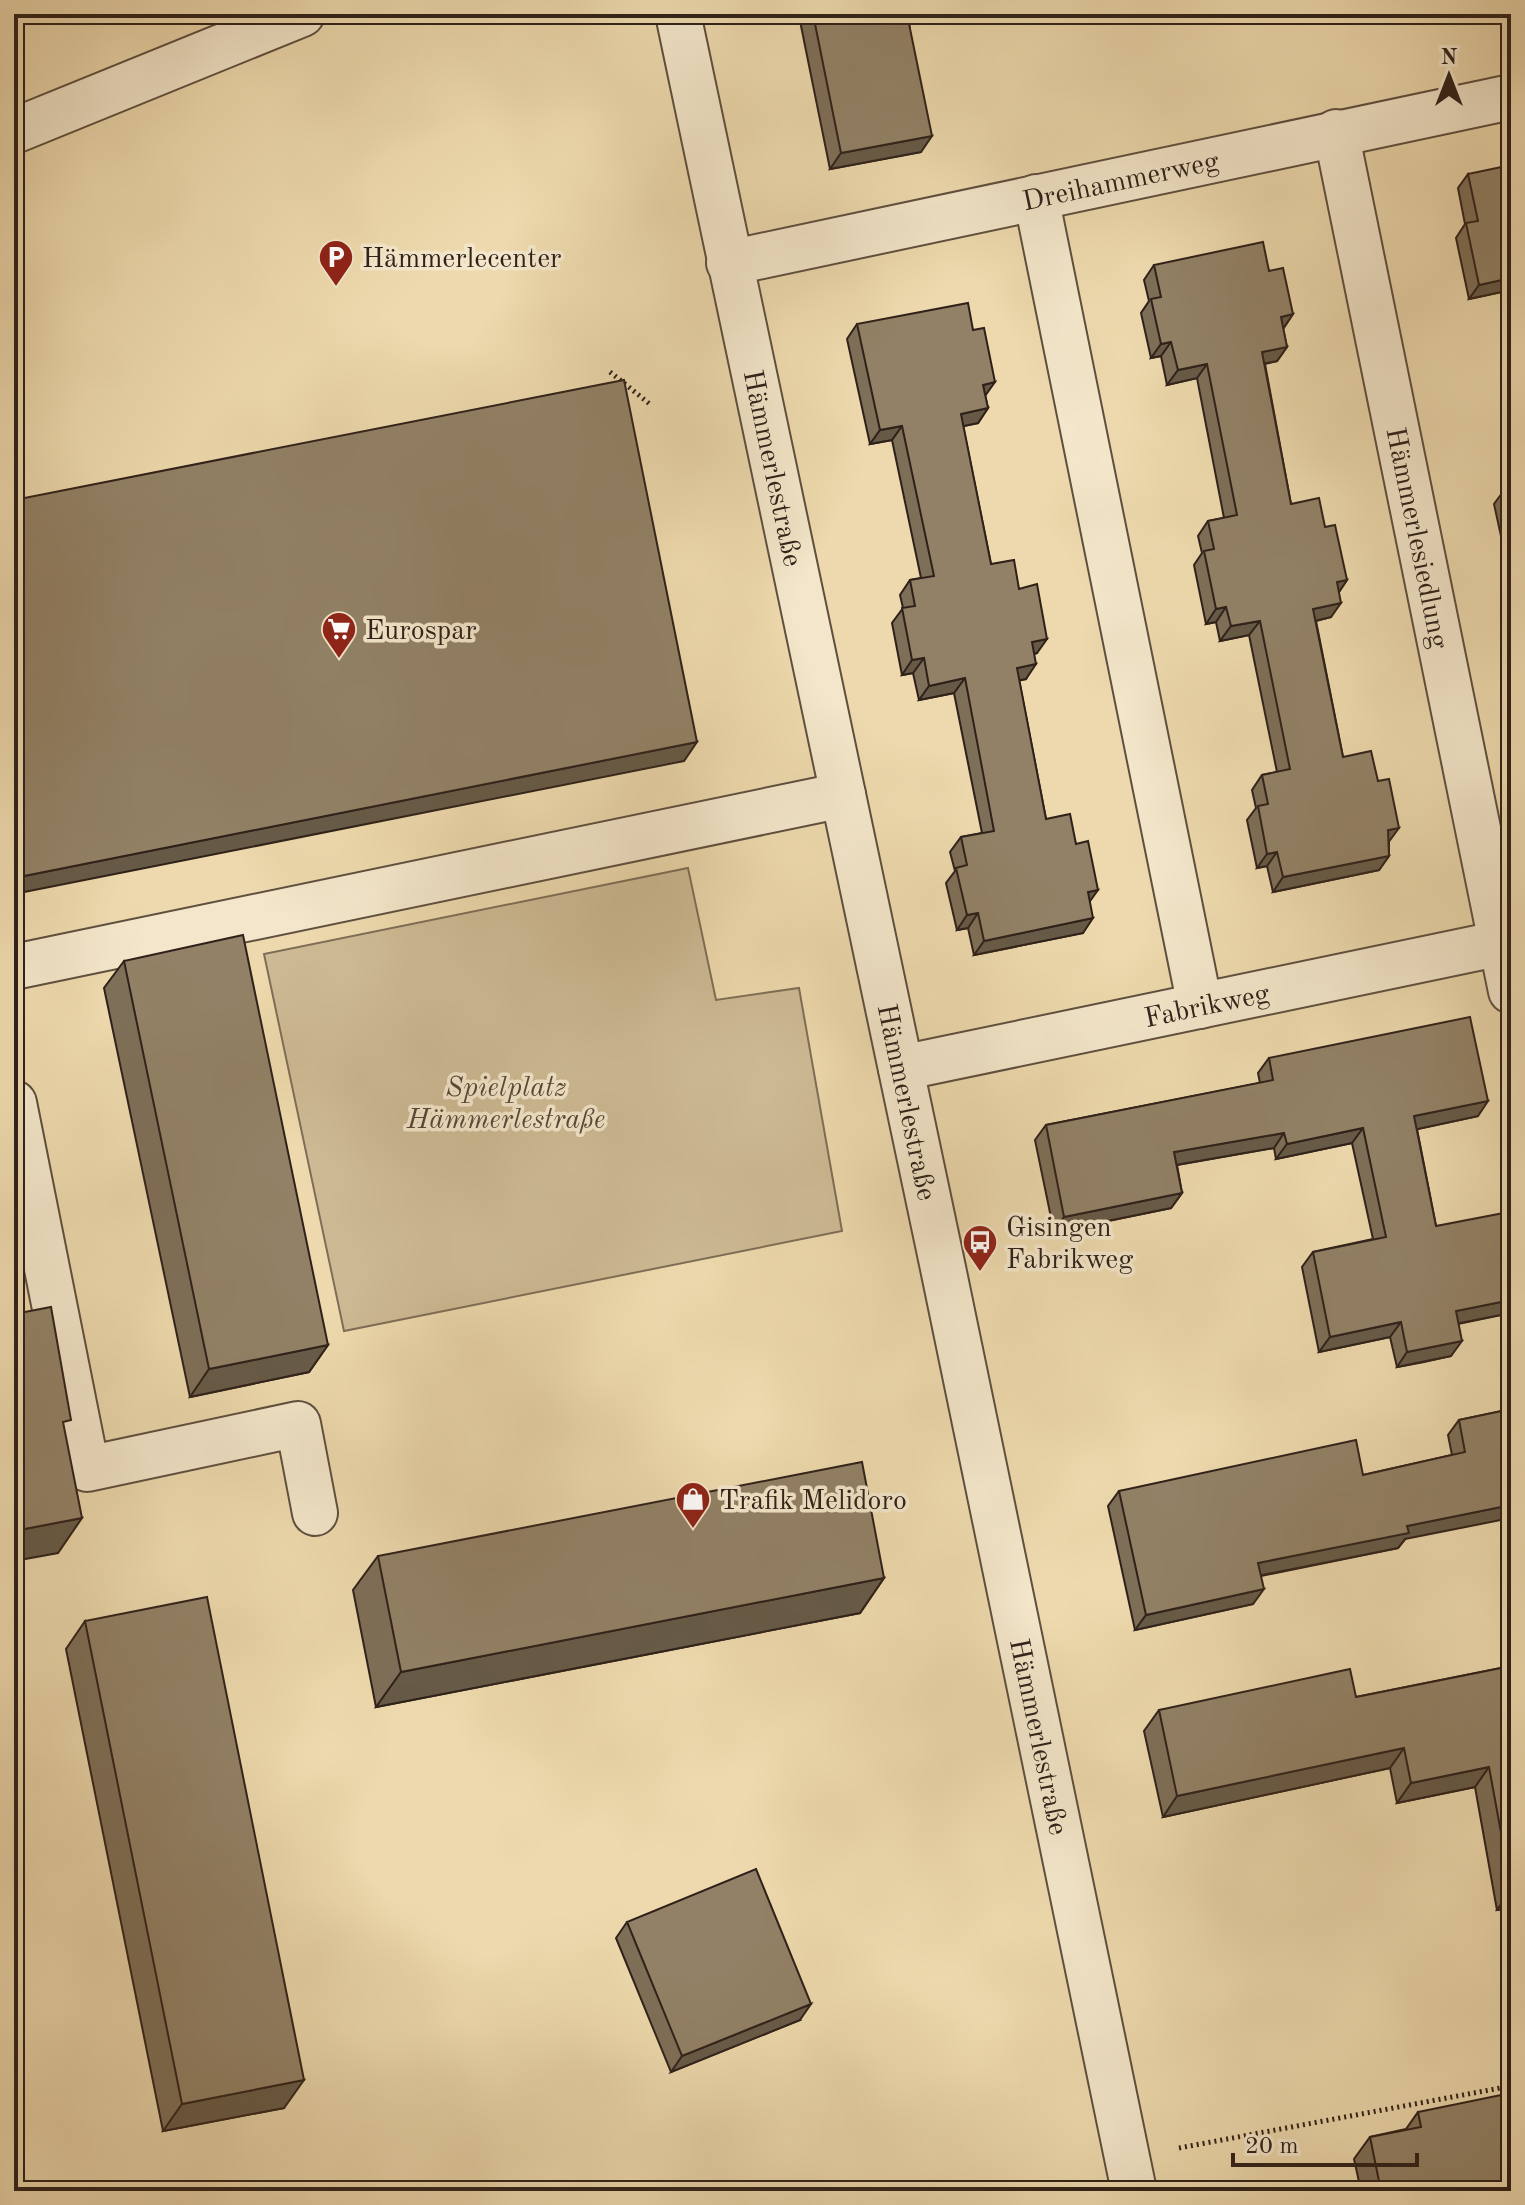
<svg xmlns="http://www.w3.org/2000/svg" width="1525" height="2205" font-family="'Old Standard TT',serif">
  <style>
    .green { fill: #cdba94; stroke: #7e6e57; stroke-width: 2 }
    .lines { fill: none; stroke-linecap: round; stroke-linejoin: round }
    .minor-casing { stroke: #5e4f3f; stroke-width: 48 }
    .path { stroke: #2f211a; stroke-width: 5; stroke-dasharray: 2 4; stroke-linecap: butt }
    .minor { stroke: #f3e6ca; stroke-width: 44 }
    .wall { fill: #7e6f58; stroke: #2f211a; stroke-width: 2 }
    .shaded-wall { fill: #665a47; stroke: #2f211a; stroke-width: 2 }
    .building { fill: #928166; stroke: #2f211a; stroke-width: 2 }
    .labels { text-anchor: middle; stroke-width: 7; stroke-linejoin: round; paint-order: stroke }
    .street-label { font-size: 28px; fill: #2f211a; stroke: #f3e6ca }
    .poi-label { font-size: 28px; fill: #2f211a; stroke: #f3e6ca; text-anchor: start }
    .park-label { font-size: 28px; font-style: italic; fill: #564738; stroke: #f3e6ca }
  </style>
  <rect width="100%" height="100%" fill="#edd9ad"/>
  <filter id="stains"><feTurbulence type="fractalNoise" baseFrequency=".0025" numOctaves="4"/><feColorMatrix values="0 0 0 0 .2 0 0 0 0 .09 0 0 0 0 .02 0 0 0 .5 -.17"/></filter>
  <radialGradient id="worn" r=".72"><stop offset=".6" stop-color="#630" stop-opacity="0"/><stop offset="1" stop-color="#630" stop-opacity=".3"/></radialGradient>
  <path class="green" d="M688,868L716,1000L799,988L842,1231L344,1331L264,954Z"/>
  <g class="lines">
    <g class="minor-casing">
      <g id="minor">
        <path id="s1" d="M678,14L943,1268L1134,2191"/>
        <path d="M14,131L302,14"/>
        <path id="s2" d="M1336,132L1511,991"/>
        <path d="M1036,197L1200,1006"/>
        <path id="s3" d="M729,263L1511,97"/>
        <path d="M14,967L843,795"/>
        <path id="s4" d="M901,1068L1511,941"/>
        <path d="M14,1103L87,1469L298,1424L315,1513"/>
      </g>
    </g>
    <path class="path" d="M610,372L651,405
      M1179,2148L1511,2086"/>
    <use href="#minor" class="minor"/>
  </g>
  <path class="wall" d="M783,14H940L909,20L921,152L830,169L799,16L784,19Z
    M1468,174L1511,290L1469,299L1456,238L1465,224L1458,188Z
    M1154,265L1269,271L1293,314L1283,329L1287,347L1277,361L1265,364L1291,504L1325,527L1347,580L1339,592L1331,617L1316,621L1343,757L1389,842V856L1379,870L1273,892L1267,866L1257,868L1247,820L1256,808L1252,790L1262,775L1277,772L1249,635L1220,641L1216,622L1206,624L1194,565L1202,553L1198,536L1208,521L1224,518L1197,378L1167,385L1161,356L1151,358L1141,313L1149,301L1144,280Z
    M857,324L985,395L988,408L978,423L963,426L991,564L1019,589L1037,653L1034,654L1026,679L1019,680L1046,819L1090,902L1083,933L974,955L968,928L957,930L946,883L955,871L950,852L961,837L982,833L954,693L919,700L913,673L902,675L892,623L903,608L900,595L910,580L921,578L892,440L870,444L847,339Z
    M1511,458V549L1504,550L1494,504L1505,489L1501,472Z
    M124,961L328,1345L309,1372L190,1397L104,988Z
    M1269,1058L1478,1116L1417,1129L1436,1226L1511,1223V1313L1458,1324L1451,1356L1424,1362L1397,1367L1390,1337L1319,1352L1302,1267L1313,1252L1373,1239L1352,1143L1276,1159L1274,1148L1177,1165L1182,1193L1171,1208L1054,1232L1035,1140L1046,1125L1260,1083L1258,1073Z
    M1511,1409L1398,1548L1261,1576L1253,1604L1135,1630L1108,1506L1119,1491L1363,1475L1452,1455L1448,1435L1459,1420Z
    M378,1556L884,1578L860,1613L376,1707L353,1590Z
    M85,1621L284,2108L163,2131L66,1649Z
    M1511,1666V1908L1497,1910L1475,1787L1397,1803L1390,1768L1163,1817L1144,1731L1159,1710L1356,1697Z
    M627,1922L800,2020L671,2072L616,1938Z
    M1418,2112L1511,2191H1361L1354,2159L1370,2137L1406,2129Z"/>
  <path class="shaded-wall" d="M788,14H801L799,16L784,19Z
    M902,14H940L895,23Z
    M932,136L921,152L830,169L841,153Z
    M1511,278V290L1469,299L1479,285Z
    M1293,314L1283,329L1281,317Z
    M1171,342L1161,356L1151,358L1161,344Z
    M1287,347L1277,361L1252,366L1262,352Z
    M1207,364L1197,378L1167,385L1178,370Z
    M995,382L985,396L983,385Z
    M988,408L978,423L950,429L961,414Z
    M902,426L892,440L870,444L880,430Z
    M1511,540V549L1504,550Z
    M1347,580L1337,595V582Z
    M1341,603L1331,617L1303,624L1313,609Z
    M1226,607L1216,622L1206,624L1216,609Z
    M1260,621L1249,635L1220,641L1231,626Z
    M1047,639L1037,653L1022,656L1032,642Z
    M924,658L913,673L902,675L912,660Z
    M1036,664L1026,679L1007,683L1017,668Z
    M965,678L954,693L919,700L929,686Z
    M697,742L684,761L14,894V878Z
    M1399,828L1388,843V830Z
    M1277,852L1267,866L1257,868L1267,854Z
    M1389,856L1379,870L1273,892L1283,877Z
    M1098,890L1088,904V892Z
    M978,913L968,928L957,930L967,915Z
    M1093,918L1083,933L974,955L984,941Z
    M1488,1101L1478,1116L1404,1132L1414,1116Z
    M1363,1128L1352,1143L1276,1159L1287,1144Z
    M1284,1133L1274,1148L1164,1167L1174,1152Z
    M1182,1193L1171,1208L1054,1232L1064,1217Z
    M1511,1300V1313L1445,1326L1456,1311Z
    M1401,1322L1390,1337L1319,1352L1330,1337Z
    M1462,1341L1451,1356L1397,1367L1407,1352Z
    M328,1345L309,1372L190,1397L209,1369Z
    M1511,1505V1518L1405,1539L1398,1548L1247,1578L1258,1563L1407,1526Z
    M82,1518L58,1553L14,1561V1531Z
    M884,1578L860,1613L376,1707L401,1672Z
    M1264,1589L1253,1604L1135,1630L1146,1615Z
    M1404,1748L1390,1768L1163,1817L1177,1796Z
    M1489,1767L1475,1787L1397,1803L1411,1783Z
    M1511,1890V1908L1497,1910Z
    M811,2004L800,2020L671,2072L682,2056Z
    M304,2080L284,2108L163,2131L182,2104Z"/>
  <path class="building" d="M813,14H907L932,136L841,153Z
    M1511,165V278L1479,285L1466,223L1478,221L1468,174Z
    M1263,242L1269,271L1283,268L1293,314L1281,317L1287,347L1262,352L1291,504L1319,498L1325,527L1335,525L1347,580L1337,582L1341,603L1313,609L1343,757L1371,751L1378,781L1389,779L1399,828L1388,830L1389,856L1283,877L1277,852L1267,854L1258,806L1268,804L1262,775L1290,769L1260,621L1231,626L1226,607L1216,609L1204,551L1214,549L1208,521L1237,515L1207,364L1178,370L1171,342L1161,344L1151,299L1161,297L1154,265Z
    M968,303L973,330L984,328L995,382L983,385L988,408L961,414L991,564L1014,560L1019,589L1037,584L1047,639L1032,642L1036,664L1017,668L1046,819L1070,814L1076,844L1088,841L1098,890L1088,892L1093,918L984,941L978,913L967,915L956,868L967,865L961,837L994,831L965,678L929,686L924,658L912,660L902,608L915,606L910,580L934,576L902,426L880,430L857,324Z
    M624,380L697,742L14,878V500Z
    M1511,488V519L1505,489Z
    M243,935L328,1345L209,1369L124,961Z
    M1470,1017L1488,1101L1414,1116L1436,1226L1509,1212L1511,1223V1300L1456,1311L1462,1341L1407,1352L1401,1322L1330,1337L1313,1252L1386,1237L1363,1128L1287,1144L1284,1133L1174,1152L1182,1193L1064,1217L1046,1125L1273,1080L1269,1058Z
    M51,1307L71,1420L63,1422L82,1518L14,1531V1314Z
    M1511,1409V1505L1407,1526L1409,1533L1258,1563L1264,1589L1146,1615L1119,1491L1356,1440L1363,1475L1465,1452L1459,1420Z
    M862,1462L884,1578L401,1672L378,1556Z
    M207,1597L304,2080L182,2104L85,1621Z
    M1511,1666V1887L1489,1767L1411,1783L1404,1748L1177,1796L1159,1710L1350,1669L1356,1697Z
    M756,1869L811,2004L682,2056L627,1922Z
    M1511,2093V2191H1381L1370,2137L1421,2127L1418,2112Z"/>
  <defs>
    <g id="parking-pin" transform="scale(1.8)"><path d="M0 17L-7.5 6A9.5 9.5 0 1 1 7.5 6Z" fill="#8f2418" stroke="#f3e6ca"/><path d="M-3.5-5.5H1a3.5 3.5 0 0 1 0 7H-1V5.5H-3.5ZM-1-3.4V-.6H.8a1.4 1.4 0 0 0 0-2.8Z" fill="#fff"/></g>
    <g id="supermarket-pin" transform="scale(1.8)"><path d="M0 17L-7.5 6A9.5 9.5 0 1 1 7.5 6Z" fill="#8f2418" stroke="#f3e6ca"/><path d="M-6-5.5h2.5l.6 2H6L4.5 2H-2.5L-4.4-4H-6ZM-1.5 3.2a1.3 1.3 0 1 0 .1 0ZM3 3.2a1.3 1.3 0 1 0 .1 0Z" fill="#fff"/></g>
    <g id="bus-pin" transform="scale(1.8)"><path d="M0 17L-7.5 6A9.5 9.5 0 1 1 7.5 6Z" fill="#8f2418" stroke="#f3e6ca"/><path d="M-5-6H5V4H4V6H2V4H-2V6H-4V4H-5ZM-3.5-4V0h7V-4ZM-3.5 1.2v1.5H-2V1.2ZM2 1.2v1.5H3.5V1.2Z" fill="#fff"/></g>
    <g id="shop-pin" transform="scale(1.8)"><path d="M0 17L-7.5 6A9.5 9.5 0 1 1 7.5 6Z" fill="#8f2418" stroke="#f3e6ca"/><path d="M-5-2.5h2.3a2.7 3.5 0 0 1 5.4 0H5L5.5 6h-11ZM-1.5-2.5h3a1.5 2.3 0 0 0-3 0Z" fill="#fff"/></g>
  </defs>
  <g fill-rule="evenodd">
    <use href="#parking-pin" x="336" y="257"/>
    <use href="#supermarket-pin" x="339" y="629"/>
    <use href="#bus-pin" x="980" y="1242"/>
    <use href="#shop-pin" x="693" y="1499"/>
  </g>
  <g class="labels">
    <g class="street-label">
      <text dy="10" stroke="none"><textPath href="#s3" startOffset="400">Dreihammerweg</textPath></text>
      <text dy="10" stroke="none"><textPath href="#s1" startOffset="464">Hämmerlestraße</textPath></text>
      <text dy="10" stroke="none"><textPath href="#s2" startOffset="414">Hämmerlesiedlung</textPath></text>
      <text dy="10" stroke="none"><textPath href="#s4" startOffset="312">Fabrikweg</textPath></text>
      <text dy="10" stroke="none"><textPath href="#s1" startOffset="1112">Hämmerlestraße</textPath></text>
      <text dy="10" stroke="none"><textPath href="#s1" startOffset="1760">Hämmerlestraße</textPath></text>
    </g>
    <g class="poi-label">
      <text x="362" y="267">Hämmerlecenter</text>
      <text x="365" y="639">Eurospar</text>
      <text x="1006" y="1236">Gisingen<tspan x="1006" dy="32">Fabrikweg</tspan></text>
      <text x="719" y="1509">Trafik Melidoro</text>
    </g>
    <g class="park-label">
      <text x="506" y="1096">Spielplatz<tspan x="506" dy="32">Hämmerlestraße</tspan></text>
    </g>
  </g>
  <rect width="1525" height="2205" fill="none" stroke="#edd9ad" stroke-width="48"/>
  <rect x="16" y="16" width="1493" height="2173" fill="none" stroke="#2f211a" stroke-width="4"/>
  <rect x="24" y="24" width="1477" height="2157" fill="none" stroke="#2f211a" stroke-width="2"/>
  <g transform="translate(1449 76)" stroke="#f3e6ca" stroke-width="6" paint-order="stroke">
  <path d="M0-6L14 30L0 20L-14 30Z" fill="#2f211a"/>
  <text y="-12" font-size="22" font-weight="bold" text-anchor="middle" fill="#2f211a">N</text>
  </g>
  <path d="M1233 2153v12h184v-12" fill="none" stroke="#2f211a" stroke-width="4"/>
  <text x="1245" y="2153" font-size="24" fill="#2f211a" stroke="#f3e6ca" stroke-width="6" paint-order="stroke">20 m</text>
  <rect width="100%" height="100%" filter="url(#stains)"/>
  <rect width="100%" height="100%" fill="url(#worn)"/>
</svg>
